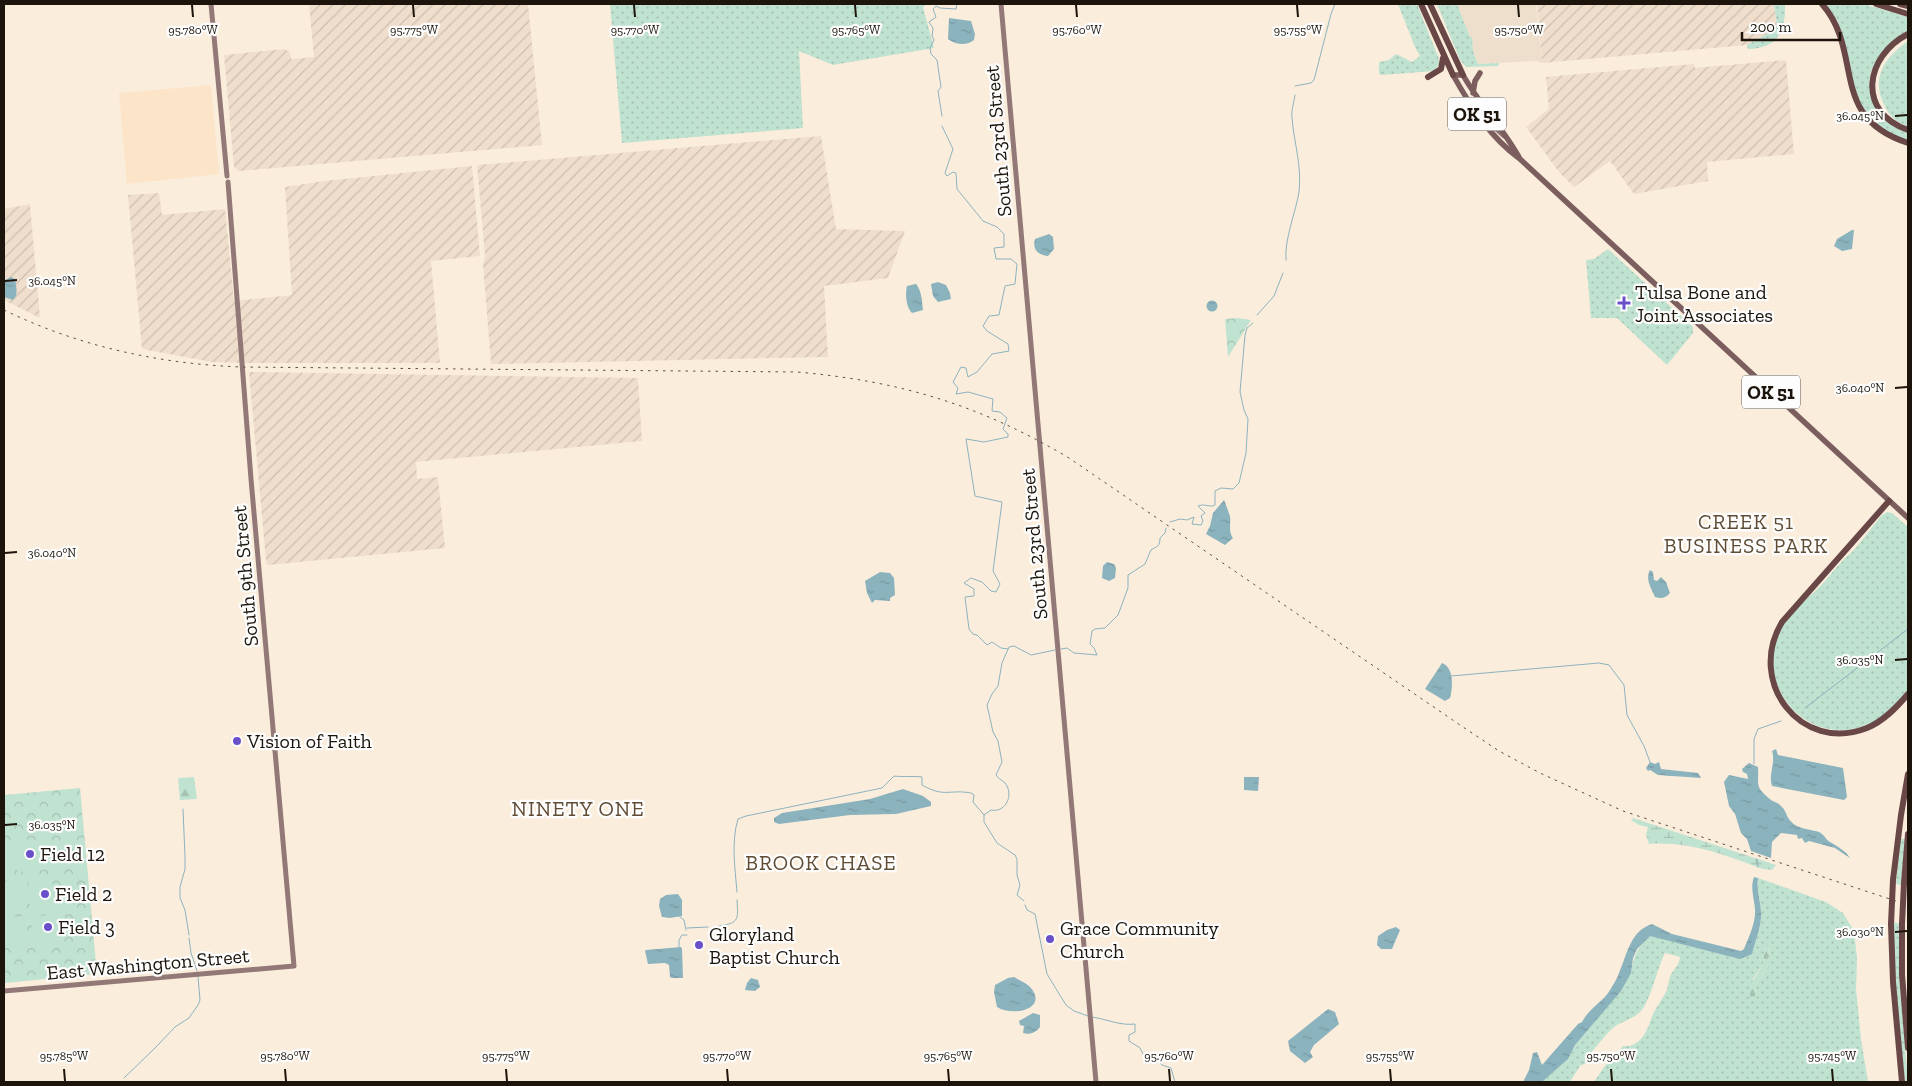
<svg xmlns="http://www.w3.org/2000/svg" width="1912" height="1086" font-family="'Zilla Slab',serif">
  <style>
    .commercial { fill: #eddfcc }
    .industrial { fill: url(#industrial-furrows) }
    .built { fill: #fce4c9 }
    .grass { fill: url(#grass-dots); fill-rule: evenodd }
    .forest { fill: url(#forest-firs) }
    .wetland { fill: url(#wetland-marsh) }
    .park { fill: url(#park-crowns) }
    .pitch { fill: #c0e2d0 }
    .water { fill: url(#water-ripples) }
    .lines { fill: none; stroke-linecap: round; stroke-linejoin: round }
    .stream { stroke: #8bb3be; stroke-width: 1 }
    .secondary { stroke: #927978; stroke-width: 5 }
    .primary { stroke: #7b5e5d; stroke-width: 5.5 }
    .highway { stroke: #684746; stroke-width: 6 }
    .rail { stroke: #5a5045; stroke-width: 1; stroke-dasharray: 2.5 5; stroke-linecap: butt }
    .highway-bridge { stroke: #684746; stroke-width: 6 }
    .ticks { fill: none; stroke: #1d150b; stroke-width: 2 }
    .poi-dot { fill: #6950ca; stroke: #fdfdfd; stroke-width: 2 }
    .labels { text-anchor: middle; stroke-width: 4.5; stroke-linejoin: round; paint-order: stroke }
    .shield { fill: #fdfdfd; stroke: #605b54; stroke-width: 1 }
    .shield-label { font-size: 19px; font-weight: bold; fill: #1d150b }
    .street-label { font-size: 20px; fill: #1d150b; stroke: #fdfdfd }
    .poi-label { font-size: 20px; fill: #1d150b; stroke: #fdfdfd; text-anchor: start }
    .neighbourhood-label { font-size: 21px; letter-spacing: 1px; fill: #604c34; stroke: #fdfdfd }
    .ticks-label { font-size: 12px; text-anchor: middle; fill: #1d150b; stroke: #fdfdfd; stroke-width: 4.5; stroke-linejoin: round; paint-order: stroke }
  </style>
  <defs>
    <pattern id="industrial-furrows" width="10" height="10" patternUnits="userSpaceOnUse" patternTransform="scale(1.25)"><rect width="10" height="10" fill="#f0decd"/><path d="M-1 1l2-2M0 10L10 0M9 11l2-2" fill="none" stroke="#cdbeaf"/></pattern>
    <pattern id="grass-dots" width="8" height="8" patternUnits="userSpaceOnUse" patternTransform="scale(1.25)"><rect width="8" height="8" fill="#c0e2d0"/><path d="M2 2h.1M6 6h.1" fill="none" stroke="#a5c1b1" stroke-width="1.8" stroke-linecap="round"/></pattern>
    <pattern id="forest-firs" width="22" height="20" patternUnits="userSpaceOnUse" patternTransform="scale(1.25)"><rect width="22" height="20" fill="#c0e2d0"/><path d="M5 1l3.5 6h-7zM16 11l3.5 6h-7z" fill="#a5c1b1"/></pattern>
    <pattern id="wetland-marsh" width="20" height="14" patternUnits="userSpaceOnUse" patternTransform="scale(1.25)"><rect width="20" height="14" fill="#c0e2d0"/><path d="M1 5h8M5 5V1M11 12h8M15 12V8" fill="none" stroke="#a5c1b1"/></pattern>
    <pattern id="park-crowns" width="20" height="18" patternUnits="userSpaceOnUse" patternTransform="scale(1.25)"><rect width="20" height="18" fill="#c0e2d0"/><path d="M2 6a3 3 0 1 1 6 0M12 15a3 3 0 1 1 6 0" fill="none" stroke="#a5c1b1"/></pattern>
    <pattern id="water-ripples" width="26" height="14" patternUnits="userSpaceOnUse" patternTransform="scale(1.25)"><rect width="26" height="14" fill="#8bb3be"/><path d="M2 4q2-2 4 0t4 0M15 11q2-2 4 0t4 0" fill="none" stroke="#7899a2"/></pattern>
  </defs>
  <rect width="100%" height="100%" fill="#fbeddc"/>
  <path class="commercial" d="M1457,4H1536L1542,63L1536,61L1478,64L1473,51L1472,37H1470Z"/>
  <path class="industrial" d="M309,4H528L542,145L239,171L234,167L224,55L284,49L290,52L291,59L314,57Z
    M1537,4H1774L1777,25L1767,34L1747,45L1542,63Z
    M1786,60L1794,154L1707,162L1708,181L1634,194L1610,161L1574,187L1559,172L1526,127L1549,109L1546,77L1694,64L1695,68Z
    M821,136L836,229L905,231L888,278L824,286L828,357L491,364L483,265L485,256L477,165Z
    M472,166L480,256L431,261L440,363H251L212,362L142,349L128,195L159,193L162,215L225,209L234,301L292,295L285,187L324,181Z
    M30,204L40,318L4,300V209Z
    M249,372L638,378L642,441L416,462L417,479L438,477L445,548L268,565L266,561Z"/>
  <path class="built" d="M211,85L219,174L127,184L119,93Z"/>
  <path class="grass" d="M610,4H927L923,7L934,48L833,65L799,51L803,128L622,143Z
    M1398,4H1417L1439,59V64L1434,71L1382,75L1379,74V62L1389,60L1396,54L1412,62L1420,56L1415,47Z
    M1437,4H1457L1470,37H1472L1473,51L1478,64L1499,63L1498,66L1466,67L1460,60Z
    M1774,4H1785C1786,32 1777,48 1748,49L1747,45L1767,34L1777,25Z
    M1826,4H1864L1908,17V32C1892,46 1866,61 1870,87C1871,93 1876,99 1878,105C1886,121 1890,126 1908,132V142C1882,128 1870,125 1856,96L1838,22Z
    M1908,41V127C1892,119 1889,116 1882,100C1872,74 1888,55 1908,41Z
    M1608,249L1693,327V333L1667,365L1617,318H1591L1586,260L1594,259Z
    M1887,512L1892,513L1908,527V690C1895,706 1881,721 1861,727C1810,743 1762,695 1775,644C1782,613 1813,598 1831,574C1837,566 1844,559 1852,552C1862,541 1871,528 1881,516Z
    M1900,839H1905L1901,885L1896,884Z
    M1758,878L1826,902L1843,913L1854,931L1857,958L1856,989L1861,1039L1868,1082H1594L1604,1067L1623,1046C1642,1048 1648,1028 1653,1014C1657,1006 1663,998 1667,990C1668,985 1669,979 1671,974C1675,968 1679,965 1680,957L1665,953C1657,969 1654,988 1645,1005C1639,1017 1628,1019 1617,1025C1605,1033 1596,1049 1585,1059L1586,1063L1580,1066L1570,1082H1542L1568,1059L1575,1045L1631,973C1633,956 1638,947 1650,935L1673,942L1752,954C1755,942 1760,930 1761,918C1762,905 1756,891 1758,878ZM1765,947H1769C1771,953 1767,960 1768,967L1756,984L1755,997L1753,979L1763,964Z
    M1894,922L1899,924V975L1908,1082H1905L1894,974Z"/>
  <path class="forest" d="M194,777L197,799L180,800L178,778Z
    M1765,947H1769C1771,953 1767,960 1768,967L1756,984L1755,997H1750L1751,984L1763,964Z"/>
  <path class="wetland" d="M1633,818L1776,865L1772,870C1767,869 1761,869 1757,867C1722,854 1687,841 1649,844L1646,835L1648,827L1639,825L1631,820Z"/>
  <path class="park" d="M1237,318L1251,320L1228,357L1225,319Z
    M80,788L97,974L4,983V795Z"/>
  <path class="pitch" d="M8,838L11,869L9,872H4V839Z
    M13,838C37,838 46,845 50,869L19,872L16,869Z
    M37,876C54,882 62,890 65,907L33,910L30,908L28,877Z
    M22,877L25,907L22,911L4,912V883L10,879Z
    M65,913C66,935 55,946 34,948L31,917Z
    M22,916L26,918L28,949L12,948L4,943V918Z"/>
  <path class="water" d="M949,18L971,21L975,34L974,40C967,46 956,45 948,39Z
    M1852,230H1854L1852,249L1842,251L1834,246L1837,239Z
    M1049,234L1053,237L1054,249L1048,256C1038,255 1032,249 1035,239Z
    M11,277L15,279C16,286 19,295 13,300L4,297V281Z
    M938,282L946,285L950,293L951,299L938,302L933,296L931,284Z
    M916,284C922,291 922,302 923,310L912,313C906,307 905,294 907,286Z
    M1206.5 306a5.5 5.5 0 1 1 11 0a5.5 5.5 0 1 1-11 0Z
    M1224,500C1226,504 1229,514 1230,516C1231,524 1228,531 1233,538L1225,545L1206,534L1210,526L1213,513Z
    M1107,562L1114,564L1116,568L1115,578L1109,581L1102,578L1103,566Z
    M1650,570L1653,572L1654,580L1657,581L1661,577L1666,582L1670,593C1666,598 1661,599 1655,597C1651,588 1645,579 1650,570Z
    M880,572L890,573L894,578L895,595L890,598V601L875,600L872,603L867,593L865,581Z
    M1442,663C1454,667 1453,687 1450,698L1445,701L1425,689Z
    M1776,749L1778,755L1843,768L1847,797L1844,800L1772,786C1768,775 1776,762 1772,751Z
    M1650,762L1655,764L1659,762L1661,769L1698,773L1701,778L1658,775L1650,770L1648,771L1646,768Z
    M1749,763L1758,767C1759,785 1754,787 1771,800C1774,802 1779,803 1781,806C1788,812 1785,819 1797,826C1803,829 1813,830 1819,832C1824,834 1826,840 1830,842C1837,846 1846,851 1850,858L1835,848L1809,841L1805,843L1802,838L1798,839L1797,835L1781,833L1772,842L1771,858L1751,851L1747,839L1741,833L1735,814L1729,806L1724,782L1729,775L1748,779L1747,774L1743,772L1742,769Z
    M1244,777H1259L1258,791L1244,790Z
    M903,789L923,796L931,802V806L896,814L850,815L779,824L774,822V818L782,813L870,799Z
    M1754,877L1758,878C1756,891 1762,905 1761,918C1760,930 1755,942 1752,954L1740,959L1650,936L1637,949L1633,958L1631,973L1621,991L1575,1045L1568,1059L1542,1082H1523L1529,1070L1533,1053L1537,1052L1542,1065L1578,1024L1582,1022C1589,1008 1604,1001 1610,990C1613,985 1617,979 1619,973C1627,955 1630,931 1652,924L1672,934L1741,951L1744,949C1749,937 1756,922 1755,909C1754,897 1750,888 1754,877Z
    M678,894L682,900V916L670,918L662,917L659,906L660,899L666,895Z
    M1396,927L1400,930L1392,949H1381L1377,945L1378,936L1387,930Z
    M681,947L682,949L683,978H672L670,977L669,965L665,963L648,964L645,951L646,950Z
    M1014,977C1019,980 1027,983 1031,988C1048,1009 1013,1017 997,1007L994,992L995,985L1008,978Z
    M751,978L758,980L760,987L755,991L745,990L747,983Z
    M1328,1009L1335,1012L1339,1024L1314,1045L1310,1052L1313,1057L1305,1063L1290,1051L1288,1041Z
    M1033,1013L1040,1015V1027C1036,1033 1029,1035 1023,1033L1024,1026L1020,1025L1019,1021Z"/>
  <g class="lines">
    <path class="stream" d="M1295,86L1311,83L1314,80L1331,14L1335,4
      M942,116L938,91L941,87L937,60L931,54L930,48L934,40L932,36L933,28L929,22L936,17L933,9L936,6L940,8L956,9L957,4
      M942,126L953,149L945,173L947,176L953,172L956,173L957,189L983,221L997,227L1004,234V247L994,248L996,259H1011L1017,264L1015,284L1005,286L999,315L989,316L983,326L987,331L1008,344L1009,351L992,354L977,372L968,377L966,368L961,367L953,382L958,388L956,394L968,392L993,399L992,411L1000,412L1007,418L1003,429L1008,434V437L984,442L966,439L975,496L1002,502L993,571L1000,584L996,592L991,591L982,582L971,578L964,583L974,589V596L965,597L969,629L973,634L977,635L987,645L992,642L1001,648L1008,649
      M1286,260C1284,240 1296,211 1299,192C1302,166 1294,143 1292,118C1291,110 1294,103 1295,95
      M1257,315L1274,296L1283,273
      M1170,522L1180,519L1187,520L1194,517L1192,524L1201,525L1203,521L1201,516L1205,513L1198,506C1204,503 1210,508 1215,505V491L1221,488L1233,489L1239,483L1246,453L1248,419L1244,410L1240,392L1245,335L1247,328L1253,323
      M1061,649L1067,648L1074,653L1097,655L1094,648L1090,644L1092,631L1095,629L1105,628L1118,615L1128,588V575L1145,564L1151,550C1157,546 1160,547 1160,538L1165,533L1166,528
      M1451,676L1599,663L1609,665L1624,685L1627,715L1644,746L1650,762
      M1805,708L1908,629
      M1754,764V739L1758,729L1781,721
      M183,809L185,856V869L180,887V898L185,910L189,935
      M1757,859L1758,867
      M737,892C735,868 731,842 738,819L746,816L882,788L894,776C900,777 918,776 922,777V785C945,798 949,789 971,793L974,795L973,802L984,815
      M1024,901L1017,895L1020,885L1017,875V859L1015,855L997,843L984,822V815L991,810C1004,813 1013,798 1007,786C1005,781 999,780 996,775L1002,762L998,741L993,732L987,705L992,694L998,686L1002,663L1009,647L1014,646L1031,655L1055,650
      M1025,905L1027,910L1035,914L1047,974L1066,1005L1074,1011L1088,1016
      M679,916L684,920L686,930
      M719,926C740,923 738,919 737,900
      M687,928L708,927
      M189,938L191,953L197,971
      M679,947V940L682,935H687
      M1092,1017C1106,1019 1121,1026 1135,1024V1032L1129,1035V1041L1140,1048L1144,1056H1154L1162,1065L1171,1068L1175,1082
      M124,1078L155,1048L175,1027L189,1018L198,1005L200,1000L198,977"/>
    <path class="secondary" d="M211,4L227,176
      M1001,4L1096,1082
      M1481,120L1485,119L1504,136
      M4,991L294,966L251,479L228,182"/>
    <path class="primary" d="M1473,93L1475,81L1480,73
      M1520,159C1504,129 1479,104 1463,75H1453C1471,107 1490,137 1520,159L1908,518"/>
    <path class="highway" d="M1421,4L1453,75
      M1430,4L1463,75
      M1822,4C1865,53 1827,117 1908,143
      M1876,4L1908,14
      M1900,4L1908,6
      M1908,34C1865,56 1856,112 1908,130
      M1428,77L1441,69L1443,58
      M1889,501L1782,622C1746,682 1801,754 1867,728C1884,721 1897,707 1908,694
      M1893,880L1901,815L1908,774
      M1904,883L1908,834
      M1891,924L1893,982L1902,1082
      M1902,924V975L1908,1048"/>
    <path class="rail" d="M4,310C78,346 159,364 242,367L797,372C900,381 980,405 1069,458L1460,725L1499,751L1540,773L1623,811L1908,905"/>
    <path class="highway-bridge" d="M1891,924L1893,880
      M1902,924L1904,883"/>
  </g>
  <path class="ticks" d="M192,5L193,17M413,5L414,17M634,5L635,17M855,5L856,17M1076,5L1077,17M1297,5L1298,17M1518,5L1519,17M1895,116L1907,115M5,281L17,280M1895,388L1907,387M5,553L17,552M1895,660L1907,659M5,825L17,824M1895,932L1907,931M64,1069L65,1081M285,1069L286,1081M506,1069L507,1081M727,1069L728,1081M948,1069L949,1081M1169,1069L1170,1081M1390,1069L1391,1081M1611,1069L1612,1081M1832,1069L1833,1081"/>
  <g class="poi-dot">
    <path d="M1621.5 295.5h5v5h5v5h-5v5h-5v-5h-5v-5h5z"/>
    <circle cx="237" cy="741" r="5"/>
    <circle cx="30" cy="854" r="5"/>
    <circle cx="45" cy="894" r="5"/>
    <circle cx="48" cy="927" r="5"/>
    <circle cx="1050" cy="939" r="5"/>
    <circle cx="699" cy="945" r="5"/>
  </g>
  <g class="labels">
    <g class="shield">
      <rect x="1448" y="97.5" width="58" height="33" rx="4"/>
      <rect x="1742" y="375.5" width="58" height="33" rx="4"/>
    </g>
    <g class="shield-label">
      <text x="1477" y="121">OK 51</text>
      <text x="1771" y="399">OK 51</text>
    </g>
    <g class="street-label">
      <text transform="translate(998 141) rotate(-95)" y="7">South 23rd Street</text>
      <text transform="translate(1034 544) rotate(-95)" y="7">South 23rd Street</text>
      <text transform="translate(245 576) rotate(-95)" y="7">South 9th Street</text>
      <text transform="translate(148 964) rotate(-5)" y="7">East Washington Street</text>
    </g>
    <g class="poi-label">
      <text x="1635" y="299">Tulsa Bone and<tspan x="1635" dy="23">Joint Associates</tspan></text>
      <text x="247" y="748">Vision of Faith</text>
      <text x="40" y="861">Field 12</text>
      <text x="55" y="901">Field 2</text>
      <text x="58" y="934">Field 3</text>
      <text x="1060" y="935">Grace Community<tspan x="1060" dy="23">Church</tspan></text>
      <text x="709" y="941">Gloryland<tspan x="709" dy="23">Baptist Church</tspan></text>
    </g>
    <g class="neighbourhood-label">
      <text x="1746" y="529">CREEK 51<tspan x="1746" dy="24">BUSINESS PARK</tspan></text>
      <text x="578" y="816">NINETY ONE</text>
      <text x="821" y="870">BROOK CHASE</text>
    </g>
  </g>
  <g class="ticks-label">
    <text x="193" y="34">95.780°W</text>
    <text x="414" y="34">95.775°W</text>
    <text x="635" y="34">95.770°W</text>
    <text x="856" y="34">95.765°W</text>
    <text x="1077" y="34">95.760°W</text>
    <text x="1298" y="34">95.755°W</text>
    <text x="1519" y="34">95.750°W</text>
    <text x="1860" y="120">36.045°N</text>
    <text x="52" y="285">36.045°N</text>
    <text x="1860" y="392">36.040°N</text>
    <text x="52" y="557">36.040°N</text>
    <text x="1860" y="664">36.035°N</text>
    <text x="52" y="829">36.035°N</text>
    <text x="1860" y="936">36.030°N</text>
    <text x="64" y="1060">95.785°W</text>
    <text x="285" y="1060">95.780°W</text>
    <text x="506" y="1060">95.775°W</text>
    <text x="727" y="1060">95.770°W</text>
    <text x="948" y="1060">95.765°W</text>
    <text x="1169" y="1060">95.760°W</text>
    <text x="1390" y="1060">95.755°W</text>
    <text x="1611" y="1060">95.750°W</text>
    <text x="1832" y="1060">95.745°W</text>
  </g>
  <rect width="1912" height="1086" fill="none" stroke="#1d150b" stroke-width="10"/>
  <path d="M1742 32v8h98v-8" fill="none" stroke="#1d150b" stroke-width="2.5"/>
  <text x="1750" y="32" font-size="15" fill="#1d150b" stroke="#fdfdfd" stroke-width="4" paint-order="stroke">200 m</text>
</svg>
